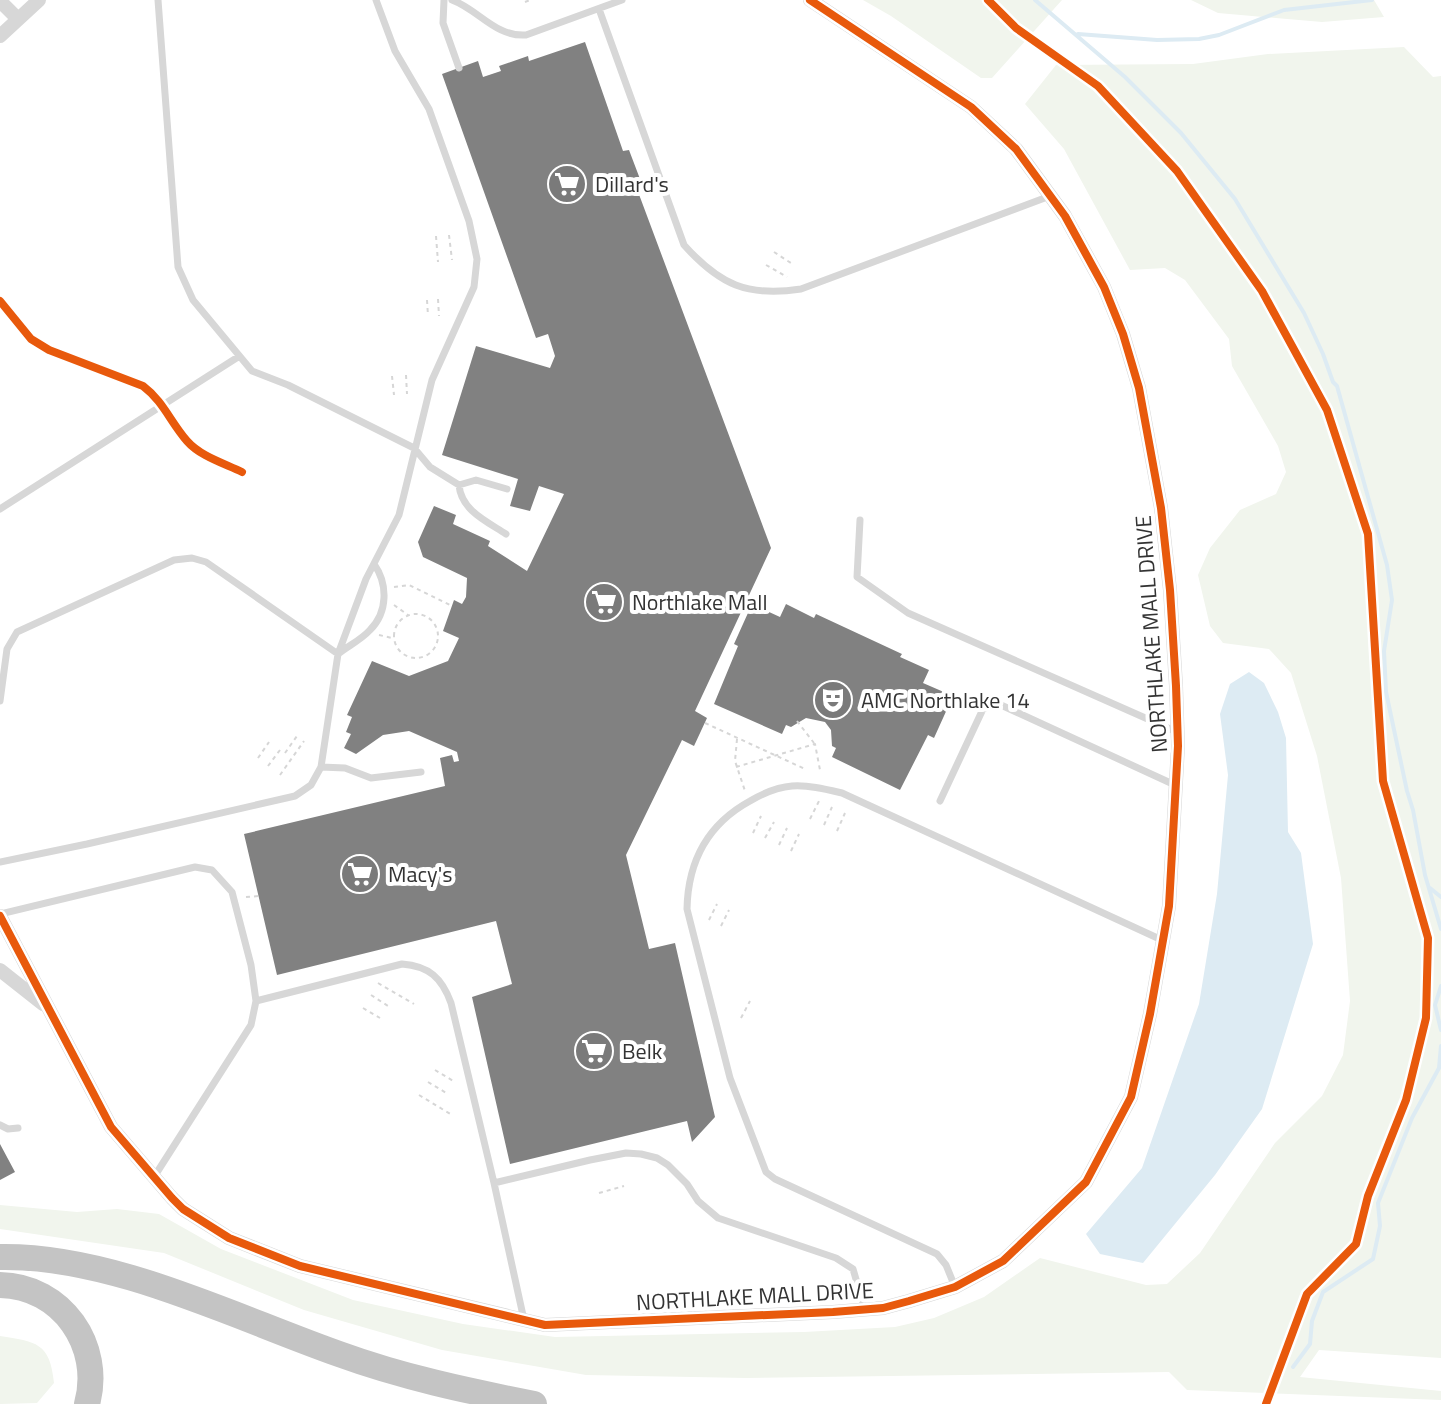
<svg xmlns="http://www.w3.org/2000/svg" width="1441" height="1404" font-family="'Titillium Web',sans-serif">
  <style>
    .green { fill: #f1f5ed }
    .water { fill: #ddebf3 }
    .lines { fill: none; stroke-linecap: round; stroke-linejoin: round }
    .stream { stroke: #ddebf3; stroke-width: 4 }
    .building { fill: #818181 }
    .path { stroke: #d6d6d6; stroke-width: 2; stroke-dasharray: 4 4; stroke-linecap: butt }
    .service { stroke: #d7d7d7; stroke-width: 7 }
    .minor { stroke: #d7d7d7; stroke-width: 14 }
    .motorway { stroke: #c4c4c4; stroke-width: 26 }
    .cycleway-casing { stroke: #fff; stroke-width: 13 }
    .cycleway { stroke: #e8590c; stroke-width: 8 }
    .labels { text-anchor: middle; stroke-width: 8; stroke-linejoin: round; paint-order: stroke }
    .poi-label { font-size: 22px; fill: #333; stroke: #fff; text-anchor: start }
    .street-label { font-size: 22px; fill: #333; stroke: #fff }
  </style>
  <rect width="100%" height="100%" fill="#fff"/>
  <path class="green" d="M863,0H1062L992,78H981L891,16Z
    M1191,0H1374L1384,17L1322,22L1218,13Z
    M1404,47L1433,77L1441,76V1358L1319,1350L1300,1377L1441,1391V1400L1187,1390L1169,1372L746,1378L586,1375L442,1350L304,1310L164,1253L0,1229V1205L77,1212L117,1209L159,1214L221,1249L353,1300L463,1324L555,1337L804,1332L895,1327L934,1318L984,1297L1040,1258L1146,1285L1167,1284L1200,1253L1275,1143L1322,1096L1343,1055L1350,1001L1341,878L1317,756L1291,673L1269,649L1223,643L1210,626L1198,575L1210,548L1240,510L1276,494L1286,472L1278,446L1232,366L1229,339L1185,280L1165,268L1130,270L1064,149L1025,104L1056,65L1193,64L1268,54Z
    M0,1336C36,1342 50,1342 54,1383L37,1403L0,1404Z"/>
  <path class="water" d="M1249,672L1264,683L1278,712L1286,738L1288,832L1301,853L1313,944L1262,1109L1215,1175L1143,1263L1100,1254L1086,1234L1142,1168L1199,1004L1217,894L1228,775L1220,714L1230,684Z"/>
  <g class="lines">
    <path class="stream" d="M1035,0L1125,77L1181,133L1235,199L1304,313L1323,354L1333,382L1337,386L1387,565L1392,600L1384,651L1386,692L1407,791L1413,810L1425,875L1441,929
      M1078,34L1157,40L1199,39L1219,35L1284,10L1372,0
      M1430,888L1441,897
      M1441,986L1435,1005L1441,1030
      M1293,1367L1310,1344L1312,1321L1323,1292L1373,1259L1380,1226L1378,1203L1412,1118L1439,1068L1441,1046"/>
  </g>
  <path class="building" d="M585,42L623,151L629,150L640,179L634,181L771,548L695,711L707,718L694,746L682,740L626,855L649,949L675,943L715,1117L692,1142L687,1121L510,1164L472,997L512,984L496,921L277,975L244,834L445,786L440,758L452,755L454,762L459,761L457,752L409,731L383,735L356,754L344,748L351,734L346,732L352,717L347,715L372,661L409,676L448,661L459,638L443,631L454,600L462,604L466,597L467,578L423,557L418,542L434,506L456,515L453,524L490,541L488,546L527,571L564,494L539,486L530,511L510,506L518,479L442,455L476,346L550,368L555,356L548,334L536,338L442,74L478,61L483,77L501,71L499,66L528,56L529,61Z
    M752,604L780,617L786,604L814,618L816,614L902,654L900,657L929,670L923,683L953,696L934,738L928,735L900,790L832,757L836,748L832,746L831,730L825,722L806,718L791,727L786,725L782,734L714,704L738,646L734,644Z
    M0,1144L15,1172L0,1180Z"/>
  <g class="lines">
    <path class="path" d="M525,2L530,0
      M449,235L452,260
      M436,236L438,262
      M774,252L794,265
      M766,265L787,277
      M438,299L439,316
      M427,300L428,316
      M406,375L407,394
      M392,376L394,395
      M394,587L409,585L452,606
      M394,605L408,615
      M394 636a22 22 0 1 1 44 0a22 22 0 1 1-44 0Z
      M379,635L392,638
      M797,721L814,743
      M705,723L805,769
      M737,739L735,761L745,791
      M285,753L297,736
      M258,758L269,742
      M268,766L280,750
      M736,767L815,744L820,770
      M280,775L304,741
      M810,819L819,801
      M824,825L832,807
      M837,831L845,813
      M753,833L761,816
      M765,838L774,822
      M779,845L787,828
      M791,851L799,834
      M246,897L259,896
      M709,920L717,904
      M721,926L729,910
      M378,983L414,1004
      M371,995L388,1006
      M363,1008L380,1018
      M741,1018L750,1001
      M435,1070L455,1082
      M428,1082L448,1094
      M419,1095L452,1115
      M599,1193L624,1186"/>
    <path class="service" d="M158,0L178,267L193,300L252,371L288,385L414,448L430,467L459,485L476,480L507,489
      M444,0L443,23L459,68
      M452,0C479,10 495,37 526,35L622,0
      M599,9L684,245C720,285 747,297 801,289L1050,196
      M459,485C461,510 486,521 506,534
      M0,509L238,357
      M860,520L857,577L908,613L1177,732
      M0,701L7,649L17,632L174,560L192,558L206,562L338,654C348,646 361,640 370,630C388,612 388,584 374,564
      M321,767L345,768L371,778L421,772
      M940,801L983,709L1001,705L1175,785
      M0,862L87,844L295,796L311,785L321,767L338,654L366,579L399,515L432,380L474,287L477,259L469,221L429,109L395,51L376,0
      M0,914L195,867L212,870L232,892L251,965L256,1001L251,1025L154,1177
      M256,1001L402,964C429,966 442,978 451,1003L494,1183
      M0,1125L8,1129L18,1128
      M955,1287L946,1265L937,1254L775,1179L766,1172L730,1078L687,909C688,860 708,824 750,801C762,794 778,787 792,786C809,785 825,789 842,793L1164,941
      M524,1320L494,1183L590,1160L626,1153L641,1154L657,1158L668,1165L687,1184L698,1201L718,1218L836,1258L853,1269L865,1310"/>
    <path class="minor" d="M0,1L18,19
      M0,36L39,0
      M0,916L111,1127L172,1198L183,1209L229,1238L300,1266L545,1325L833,1312L883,1308L909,1301L955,1287L1003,1261L1086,1182L1131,1097L1150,1014L1169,906L1178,746L1176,686L1170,590L1161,508L1139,388L1123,334L1104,287L1065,216L1016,149L971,107L810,0
      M0,970L43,1004"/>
    <path class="motorway" d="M0,1257C112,1255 234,1317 339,1354C402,1377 468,1391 534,1404
      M0,1285C62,1286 103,1346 87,1404"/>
    <g class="cycleway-casing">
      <path id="cycleway" d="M988,0L1016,28L1098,86L1177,171L1262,291L1327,410L1368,534L1383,781L1428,938L1426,1018L1406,1100L1368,1196L1356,1244L1307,1294L1266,1404
        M0,301L31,339L49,350L143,386C163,401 171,423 187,441C200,456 223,463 242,472
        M0,916L111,1127L172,1198L183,1209L229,1238L300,1266L545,1325L833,1312L883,1308L909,1301L955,1287L1003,1261L1086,1182L1131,1097L1150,1014L1169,906L1178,746L1176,686L1170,590L1161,508L1139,388L1123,334L1104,287L1065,216L1016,149L971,107L810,0"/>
    </g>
    <use href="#cycleway" class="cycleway"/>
  </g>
  <defs>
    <g id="supermarket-disc" transform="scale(2)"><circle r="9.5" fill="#7a7a7a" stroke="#fff"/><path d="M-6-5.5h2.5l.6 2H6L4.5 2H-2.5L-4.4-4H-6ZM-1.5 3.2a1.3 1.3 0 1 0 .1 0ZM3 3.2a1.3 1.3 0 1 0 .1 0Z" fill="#fff"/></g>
    <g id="theatre-disc" transform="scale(2)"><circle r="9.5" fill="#7a7a7a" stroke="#fff"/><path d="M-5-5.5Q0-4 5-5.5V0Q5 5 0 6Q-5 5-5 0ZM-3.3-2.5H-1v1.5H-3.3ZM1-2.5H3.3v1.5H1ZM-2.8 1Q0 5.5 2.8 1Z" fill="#fff"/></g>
  </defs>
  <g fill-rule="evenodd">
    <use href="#supermarket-disc" x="567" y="184"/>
    <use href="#supermarket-disc" x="604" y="602"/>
    <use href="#theatre-disc" x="833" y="700"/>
    <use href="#supermarket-disc" x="360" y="874"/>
    <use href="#supermarket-disc" x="594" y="1051"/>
  </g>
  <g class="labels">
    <g class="poi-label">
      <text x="595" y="192">Dillard's</text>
      <text x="632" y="610">Northlake Mall</text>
      <text x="861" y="708">AMC Northlake 14</text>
      <text x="388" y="882">Macy's</text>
      <text x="622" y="1059">Belk</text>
    </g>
    <g class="street-label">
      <text transform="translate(1151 634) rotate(-94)" y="8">NORTHLAKE MALL DRIVE</text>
      <text transform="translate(755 1296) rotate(-3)" y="8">NORTHLAKE MALL DRIVE</text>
    </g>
  </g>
</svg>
